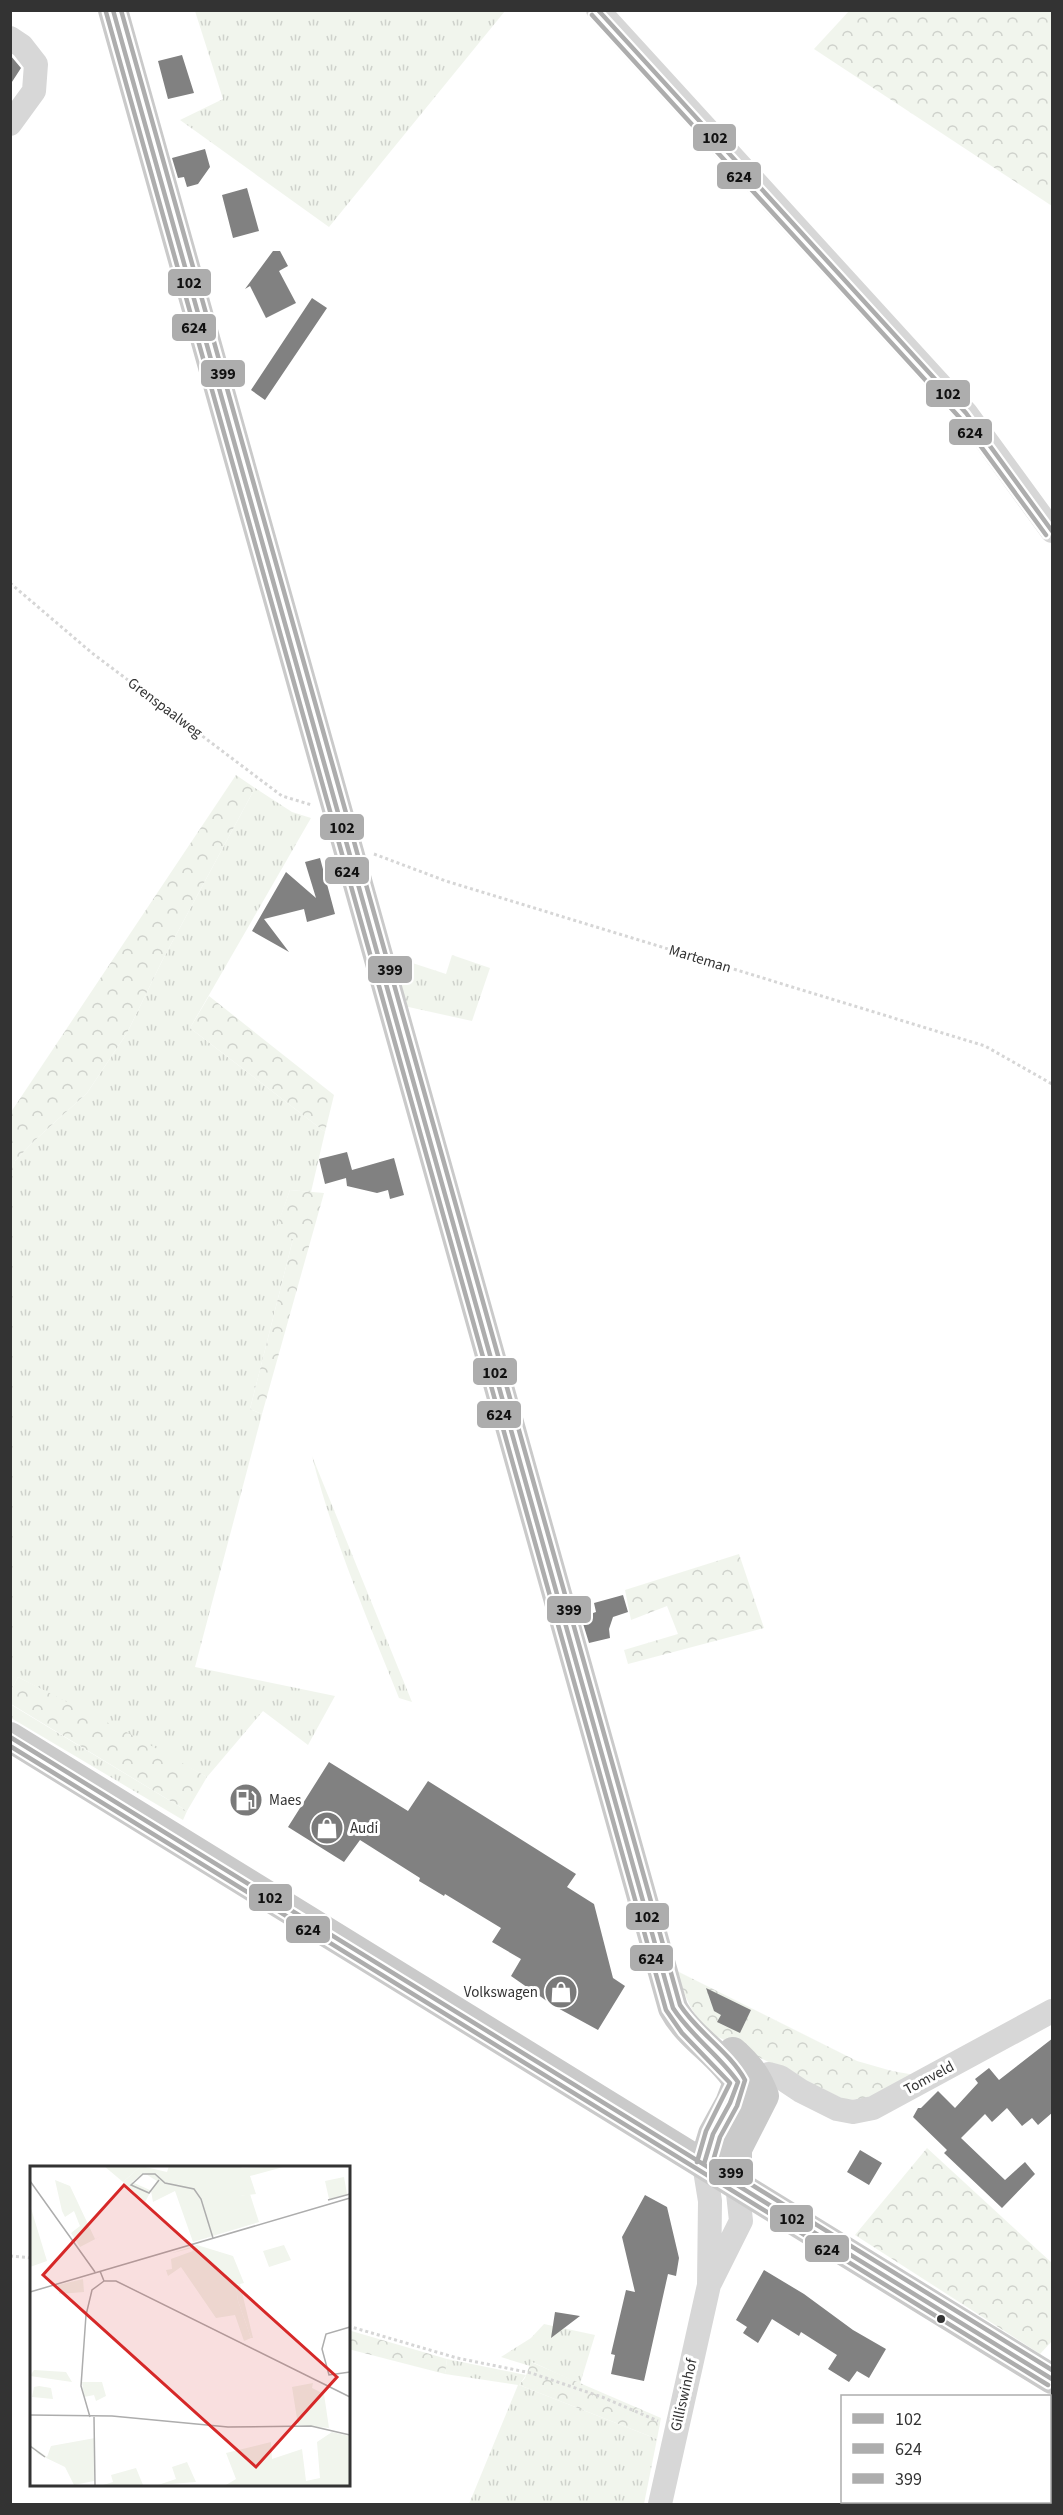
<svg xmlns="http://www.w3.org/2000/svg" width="1063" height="2515" font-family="'Source Sans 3',sans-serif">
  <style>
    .grass { fill: url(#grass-tufts) }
    .forest { fill: url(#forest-crowns) }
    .building { fill: #818181 }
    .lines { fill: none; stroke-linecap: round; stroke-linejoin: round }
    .path { stroke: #d6d6d6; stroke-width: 3; stroke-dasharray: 3 3; stroke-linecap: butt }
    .minor { stroke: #d7d7d7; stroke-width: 24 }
    .major { stroke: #cacaca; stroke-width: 30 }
    .bus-1-casing { stroke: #fff; stroke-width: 9 }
    .bus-2-casing { stroke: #fff; stroke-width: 9 }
    .bus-3-casing { stroke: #fff; stroke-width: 9 }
    .bus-1 { stroke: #adadad; stroke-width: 4.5 }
    .bus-2 { stroke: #adadad; stroke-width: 4.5 }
    .bus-3 { stroke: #adadad; stroke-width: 4.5 }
    .bus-dot { fill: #333; stroke: #fff; stroke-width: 2 }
    .labels { text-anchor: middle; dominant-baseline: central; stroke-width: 6; stroke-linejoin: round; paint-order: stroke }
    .street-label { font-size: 15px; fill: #333; stroke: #fff }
    .poi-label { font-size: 15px; fill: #333; stroke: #fff; text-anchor: start }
    .inset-road { fill: none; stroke: #adadad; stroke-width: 1.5 }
    .view { fill: #d62828; fill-opacity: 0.15; stroke: #d62828; stroke-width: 3 }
    .inset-edge { fill: none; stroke: #333; stroke-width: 3 }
    .line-badge { stroke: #fff; stroke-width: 2 }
    .pale-badge-label { font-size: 16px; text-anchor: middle; font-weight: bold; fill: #111 }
  </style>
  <defs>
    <pattern id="grass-tufts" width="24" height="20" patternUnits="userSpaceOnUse" patternTransform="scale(1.5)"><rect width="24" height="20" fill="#f1f5ed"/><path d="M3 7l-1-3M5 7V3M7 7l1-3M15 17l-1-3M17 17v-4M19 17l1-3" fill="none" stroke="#cfd2cc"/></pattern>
    <pattern id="forest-crowns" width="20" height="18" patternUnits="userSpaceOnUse" patternTransform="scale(1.5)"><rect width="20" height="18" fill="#f1f5ed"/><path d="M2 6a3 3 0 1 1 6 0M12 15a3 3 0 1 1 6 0" fill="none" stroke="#cfd2cc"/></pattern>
  </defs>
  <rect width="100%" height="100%" fill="#fff"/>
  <path class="grass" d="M 195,11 L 195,10 L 505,11 L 329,227 L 180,120 L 223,99 Z
    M 255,788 L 292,812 L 311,818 L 190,1028 L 325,1132 L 311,1192 L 290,1190 L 275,1233 L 293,1239 L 250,1409 L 262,1414 L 195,1667 L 335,1696 L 308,1745 L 263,1711 L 207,1777 L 18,1677 L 11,1691 L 10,1179 L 15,1161 L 34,1141 L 87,1093 L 127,1033 L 162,961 Z
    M 452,955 L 490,968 L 472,1021 L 404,1006 L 391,956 L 446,974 Z
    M 312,1456 L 412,1702 L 399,1698 C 367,1618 333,1539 312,1456 Z
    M 10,1704 L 187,1811 L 183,1820 L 11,1718 Z
    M 544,2324 L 595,2335 L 580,2384 L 532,2362 L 530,2366 L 501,2357 L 531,2338 Z
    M 447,2359 L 526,2375 L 519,2385 L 657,2439 L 644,2504 L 469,2504 L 518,2385 L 445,2374 Z"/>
  <path class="forest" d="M 849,11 L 1052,11 L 1052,206 L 814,49 Z
    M 236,775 L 255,788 L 162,961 L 127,1033 L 87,1093 L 34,1141 L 15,1161 L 11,1179 L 11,1112 Z
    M 209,996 L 334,1095 L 325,1132 L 190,1028 Z
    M 290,1190 L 324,1193 L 262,1414 L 250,1409 L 293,1239 L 274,1234 Z
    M 739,1554 L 764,1628 L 628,1664 L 624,1650 L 678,1634 L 667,1606 L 631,1620 L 625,1590 Z
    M 18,1677 L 132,1735 L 207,1777 L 187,1811 L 11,1704 L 11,1691 Z
    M 677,1971 L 857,2061 L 892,2071 L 915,2075 C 890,2087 871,2103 843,2099 L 716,2036 C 692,2017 686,2000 677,1971 Z
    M 927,2148 L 1052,2263 L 1052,2341 L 1040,2354 L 855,2235 Z
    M 348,2330 L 447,2359 L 445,2374 L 348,2349 Z
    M 531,2362 L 661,2418 L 657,2439 L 519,2385 L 525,2378 Z"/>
  <path class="building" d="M 10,55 L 21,68 L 10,85 Z
    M 182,55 L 194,93 L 168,99 L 158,61 Z
    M 205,149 L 210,167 L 198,184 L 187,187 L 184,177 L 178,178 L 172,158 Z
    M 247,188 L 259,231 L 233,238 L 222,195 Z
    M 273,251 L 280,251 L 288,266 L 279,271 L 296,303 L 266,318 L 250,286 L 245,289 Z
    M 312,298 L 327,308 L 265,400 L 251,390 Z
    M 320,858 L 335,914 L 307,922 L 304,909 L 264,919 L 289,952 L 252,931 L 286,872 L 316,898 L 305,862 Z
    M 347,1152 L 352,1170 L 394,1158 L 404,1195 L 390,1199 L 388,1190 L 377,1193 L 347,1186 L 346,1178 L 325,1184 L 319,1159 Z
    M 623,1595 L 628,1612 L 613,1617 L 609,1629 L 610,1638 L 589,1643 L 581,1617 L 596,1612 L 594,1603 Z
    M 329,1762 L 408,1811 L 428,1781 L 576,1874 L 567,1887 L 594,1904 L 613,1978 L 625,1986 L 598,2030 L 554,2006 L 511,1976 L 521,1959 L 492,1942 L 501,1928 L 445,1894 L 444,1896 L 419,1881 L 420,1878 L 360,1840 L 344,1862 L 288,1827 Z
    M 706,1988 L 751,2010 L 740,2033 L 717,2022 L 721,2015 L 714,2011 Z
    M 1053,2038 L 1053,2112 L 1038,2125 L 1032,2118 L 1022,2126 L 1007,2108 L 992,2122 L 985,2114 L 961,2138 L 1005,2180 L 1025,2162 L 1035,2174 L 1002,2208 L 944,2153 L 947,2150 L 913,2117 L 918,2108 L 921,2108 L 938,2091 L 955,2108 L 978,2083 L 975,2079 L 989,2068 L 999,2080 Z
    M 860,2150 L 882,2163 L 869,2185 L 847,2172 Z
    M 645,2195 L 667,2207 L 679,2258 L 676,2276 L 668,2274 L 644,2381 L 611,2374 L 615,2355 L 611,2354 L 626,2290 L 635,2292 L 622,2237 Z
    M 764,2270 L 804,2294 L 853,2330 L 886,2349 L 869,2378 L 857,2371 L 849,2382 L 828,2369 L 837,2355 L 801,2332 L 799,2336 L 772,2319 L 758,2343 L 743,2333 L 747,2327 L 736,2320 Z
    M 555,2312 L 580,2316 L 551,2338 Z"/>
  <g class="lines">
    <path class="path" d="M 10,583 L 92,653 L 282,796 L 312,805
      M 374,854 L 446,881 L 985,1046 L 1052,1084
      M 10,2256 L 32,2258
      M 348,2326 L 457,2358 L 531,2373 L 602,2397 L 658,2421"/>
    <path class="minor" d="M 598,10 L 966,413 L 1052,531
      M 10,38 L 22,46 L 36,64 L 34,91 L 10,124
      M 741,2081 L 769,2074 L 780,2077 L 801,2091 L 837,2109 L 853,2112 L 873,2108 L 1052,2011
      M 710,2283 L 741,2221 L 737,2184
      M 660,2504 L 709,2285 L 710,2201 L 704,2164"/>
    <path class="major" d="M 113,10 L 673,2008 C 689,2038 720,2053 738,2082 L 730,2103 L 713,2134 L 704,2164
      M 10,1737 L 1052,2379
      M 733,2052 C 748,2065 757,2077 764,2096 L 737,2149 L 737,2184"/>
    <g class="bus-1-casing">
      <path id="bus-1" d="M 113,10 L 673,2008 C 691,2036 719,2055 738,2082 L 730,2103 L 713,2134 L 704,2164
        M 598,10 L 966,413 L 1052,531
        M 10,1737 L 1052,2379"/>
    </g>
    <g class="bus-2-casing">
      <path id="bus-2" d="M 106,12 L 666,2010 L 682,2033 L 730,2083 L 706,2131 L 697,2162
        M 592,15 L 960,418 L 1046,535
        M 10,1746 L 1048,2385"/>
    </g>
    <g class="bus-3-casing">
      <path id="bus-3" d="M 121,10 L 680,2005 C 698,2033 729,2051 745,2080 L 737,2106 L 720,2137 L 713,2161 L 1052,2370"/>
    </g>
    <use href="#bus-1" class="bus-1"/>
    <use href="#bus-2" class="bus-2"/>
    <use href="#bus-3" class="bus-3"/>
  </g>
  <defs>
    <g id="fuel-disc" transform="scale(1.725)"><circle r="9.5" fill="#7a7a7a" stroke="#fff"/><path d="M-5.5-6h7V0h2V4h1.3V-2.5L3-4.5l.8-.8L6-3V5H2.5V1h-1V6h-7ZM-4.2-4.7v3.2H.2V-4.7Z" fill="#fff"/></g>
    <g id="shop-disc" transform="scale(1.725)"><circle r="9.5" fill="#7a7a7a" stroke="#fff"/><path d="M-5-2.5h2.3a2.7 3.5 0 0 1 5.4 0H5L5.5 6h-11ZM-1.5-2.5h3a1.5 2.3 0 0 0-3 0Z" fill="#fff"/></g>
  </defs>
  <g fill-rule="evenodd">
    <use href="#fuel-disc" x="246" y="1800"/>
    <use href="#shop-disc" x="327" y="1828"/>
    <use href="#shop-disc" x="561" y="1992"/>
  </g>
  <circle class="bus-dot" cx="941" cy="2319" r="5"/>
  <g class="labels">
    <g class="street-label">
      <text transform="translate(165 708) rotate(37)">Grenspaalweg</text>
      <text transform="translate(700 959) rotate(17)">Marteman</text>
      <text transform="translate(929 2078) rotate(-28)">Tomveld</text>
      <text transform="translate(684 2395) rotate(-77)">Gilliswinhof</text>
    </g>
    <g class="poi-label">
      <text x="269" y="1800">Maes</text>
      <text x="350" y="1828">Audi</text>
      <text x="538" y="1992" text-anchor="end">Volkswagen</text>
    </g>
  </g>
  <g transform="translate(30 2166)">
    <rect width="320" height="320" fill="#fff"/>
    <path d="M 74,0 L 111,0 L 93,16 ZM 257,0 L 220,10 L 226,28 L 210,30 L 210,2 ZM 314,11 L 317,28 L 299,33 L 295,15 ZM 25,14 L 40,20 L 65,73 L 73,69 L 50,81 L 41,67 L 50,60 L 44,45 L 35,51 L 32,45 ZM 0,39 L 17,95 L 0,101 ZM 167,79 L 203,90 L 214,117 L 206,119 L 208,135 L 221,172 L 214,175 L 205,149 L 186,152 L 151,101 L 138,110 L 136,104 L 142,103 L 141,93 L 163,85 L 162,82 L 139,88 ZM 254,79 L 261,94 L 239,101 L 233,85 ZM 52,216 L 72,216 L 76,230 L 66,235 L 64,229 L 54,231 ZM 283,217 L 282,222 L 294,228 L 299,262 L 268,259 L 262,221 ZM 9,220 L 21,222 L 23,233 L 2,231 L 4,221 ZM 0,272 L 2,280 L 17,291 L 21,280 L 65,272 L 64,315 L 44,319 L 35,301 L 8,288 L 0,279 ZM 157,296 L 166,316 L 128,319 L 146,313 L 142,301 ZM 106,302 L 113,319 L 73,319 L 83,316 L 81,309 Z" fill="#f1f5ed"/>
    <path d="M 111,0 L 137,6 L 139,0 L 215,0 L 210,2 L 210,30 L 220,28 L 229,56 L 163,76 L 145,25 L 123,36 L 121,25 L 115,36 L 93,16 ZM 114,7 L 127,15 L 122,25 L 102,16 ZM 53,113 L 54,126 L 29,128 L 28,119 ZM 210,118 L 223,172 L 221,172 L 208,135 L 206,120 ZM 4,204 L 36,206 L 42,216 L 0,210 ZM 302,266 L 319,270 L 319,319 L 196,319 L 206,313 L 196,287 L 241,276 L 242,293 L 272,283 L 276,315 L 290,312 L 287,276 Z" fill="#f1f5ed" fill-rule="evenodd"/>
    <path class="inset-road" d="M 129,14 L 119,27 L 101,19 L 113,8 L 125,8 L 135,17 L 164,23 L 171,33 L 183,72M 0,15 L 65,106M 298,34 L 320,28M 70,105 L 74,115 L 86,115 L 320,231M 0,126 L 320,32M 320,161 L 296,168 L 292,183 L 299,209 L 320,206M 0,249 L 82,250 L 198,261 L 281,260 L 320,269M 60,251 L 51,220 L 56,149 L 62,124 L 74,115M 64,251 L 65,319M 0,280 L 15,291"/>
    <path class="view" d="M 94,19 L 307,211 L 226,301 L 13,109 Z"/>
    <rect width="320" height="320" class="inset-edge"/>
  </g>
  <g class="line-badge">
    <rect x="692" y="123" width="45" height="29" rx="6" fill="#adadad"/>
    <rect x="716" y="161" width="46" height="29" rx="6" fill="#adadad"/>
    <rect x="167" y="268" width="45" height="29" rx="6" fill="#adadad"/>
    <rect x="171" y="313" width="46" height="29" rx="6" fill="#adadad"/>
    <rect x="200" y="359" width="46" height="29" rx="6" fill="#adadad"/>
    <rect x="925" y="379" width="46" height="29" rx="6" fill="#adadad"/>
    <rect x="948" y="418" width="45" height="28" rx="6" fill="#adadad"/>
    <rect x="319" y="813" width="46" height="28" rx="6" fill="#adadad"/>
    <rect x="324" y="856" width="46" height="29" rx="6" fill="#adadad"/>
    <rect x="367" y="955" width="46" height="29" rx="6" fill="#adadad"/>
    <rect x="472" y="1357" width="46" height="29" rx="6" fill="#adadad"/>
    <rect x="476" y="1400" width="46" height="29" rx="6" fill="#adadad"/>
    <rect x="546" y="1595" width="46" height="29" rx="6" fill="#adadad"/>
    <rect x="248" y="1883" width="45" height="29" rx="6" fill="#adadad"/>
    <rect x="625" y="1902" width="45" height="29" rx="6" fill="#adadad"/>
    <rect x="285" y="1915" width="46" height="29" rx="6" fill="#adadad"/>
    <rect x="629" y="1944" width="45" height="28" rx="6" fill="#adadad"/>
    <rect x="708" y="2158" width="46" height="28" rx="6" fill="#adadad"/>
    <rect x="769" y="2204" width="45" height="29" rx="6" fill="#adadad"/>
    <rect x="804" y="2234" width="46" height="29" rx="6" fill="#adadad"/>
  </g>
  <g class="pale-badge-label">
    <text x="715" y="143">102</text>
    <text x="739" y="182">624</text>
    <text x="189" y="288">102</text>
    <text x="194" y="333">624</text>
    <text x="223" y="379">399</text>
    <text x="948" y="399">102</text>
    <text x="970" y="438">624</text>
    <text x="342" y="833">102</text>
    <text x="347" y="877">624</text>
    <text x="390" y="975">399</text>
    <text x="495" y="1378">102</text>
    <text x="499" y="1420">624</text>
    <text x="569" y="1615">399</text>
    <text x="270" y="1903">102</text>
    <text x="647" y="1922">102</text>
    <text x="308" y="1935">624</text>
    <text x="651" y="1964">624</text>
    <text x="731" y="2178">399</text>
    <text x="792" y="2224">102</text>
    <text x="827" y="2255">624</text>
  </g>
  <rect width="1063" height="2515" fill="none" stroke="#333333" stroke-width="24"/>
  <rect x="841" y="2395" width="210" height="108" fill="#ffffff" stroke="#adadad" stroke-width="1.5"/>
  <rect x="853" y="2414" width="30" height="9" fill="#adadad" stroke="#adadad" stroke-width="1.5"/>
  <text x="895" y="2425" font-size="18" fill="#333333">102</text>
  <rect x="853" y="2444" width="30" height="9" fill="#adadad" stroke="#adadad" stroke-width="1.5"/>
  <text x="895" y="2455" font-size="18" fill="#333333">624</text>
  <rect x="853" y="2474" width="30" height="9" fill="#adadad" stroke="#adadad" stroke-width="1.5"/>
  <text x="895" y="2485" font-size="18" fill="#333333">399</text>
</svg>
